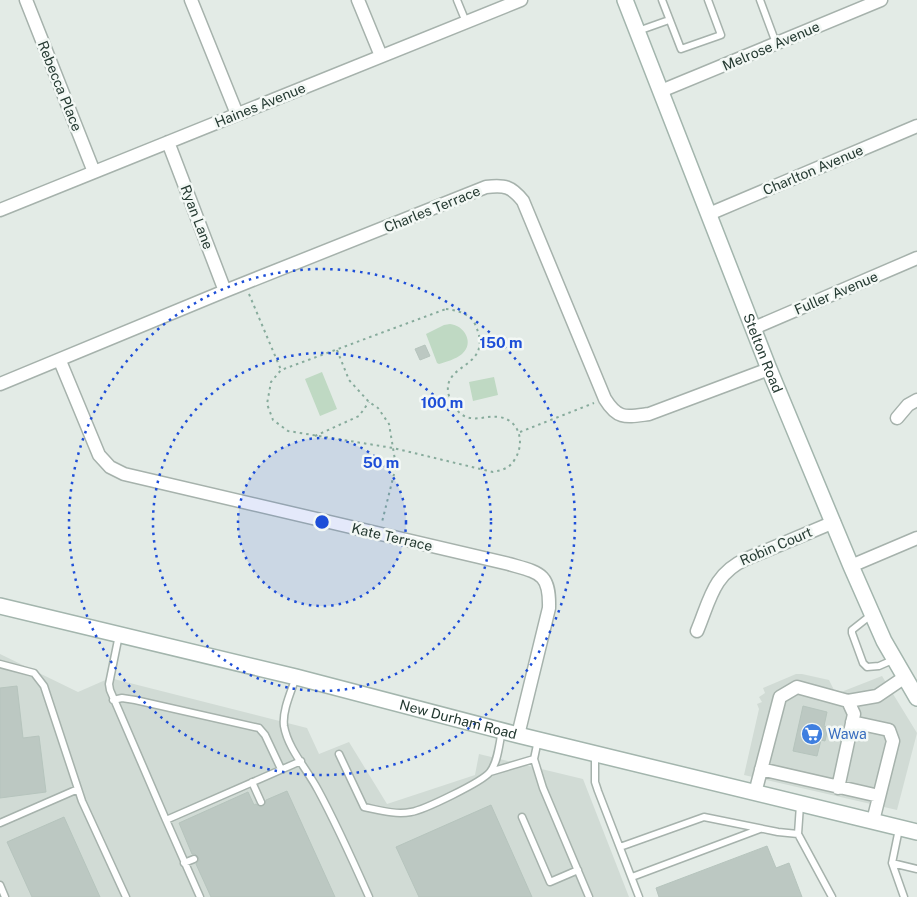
<svg xmlns="http://www.w3.org/2000/svg" width="917" height="897" font-family="'Public Sans',sans-serif">
  <style>
    .built { fill: #d1dbd5 }
    .green { fill: #bfd9c3 }
    .building { fill: #bcc8c2; stroke: #b6c4bd }
    .lines { fill: none; stroke-linecap: round; stroke-linejoin: round }
    .service-casing { stroke: #a6b2ac; stroke-width: 9 }
    .minor-casing { stroke: #a6b2ac; stroke-width: 15 }
    .secondary-casing { stroke: #a3b5ad; stroke-width: 18 }
    .path { stroke: #87ab9c; stroke-width: 2; stroke-dasharray: 2.5 4; stroke-linecap: butt }
    .service { stroke: #fff; stroke-width: 6 }
    .minor { stroke: #fff; stroke-width: 12 }
    .secondary { stroke: #fff; stroke-width: 15 }
    .ring { fill: none; stroke: #1d4ed8; stroke-width: 2.5; stroke-dasharray: 2.5 5 }
    .labels { text-anchor: middle; dominant-baseline: central; stroke-width: 5; stroke-linejoin: round; paint-order: stroke }
    .street-label { font-size: 14px; fill: #253a32; stroke: #f3f8f5 }
    .shop-label { font-size: 14px; fill: #366cbe; stroke: #f3f8f5; text-anchor: start }
    .centre { fill: #1d4ed8; stroke: #f3f8f5; stroke-width: 2.5 }
    .ring-label { font-size: 15px; text-anchor: middle; font-weight: bold; fill: #1d4ed8; stroke: #f3f8f5; stroke-width: 5; stroke-linejoin: round; paint-order: stroke }
  </style>
  <rect width="100%" height="100%" fill="#e3ebe6"/>
  <path class="built" d="M 0,654 L 78,692 L 110,678 L 307,728 L 319,754 L 349,742 L 387,804 L 475,775 L 479,754 L 583,779 L 629,897 L 0,897 Z
    M 796,674 L 802,674 L 829,680 L 836,694 L 882,676 L 917,733 L 897,810 L 744,775 L 759,709 L 757,704 L 762,702 L 759,697 L 765,693 L 763,688 Z"/>
  <path class="green" d="M 450,324 C 464,325 475,343 462,354 C 456,359 446,362 439,364 L 437,363 L 426,334 L 444,325 Z
    M 322,372 L 337,409 L 320,416 L 305,379 Z
    M 494,377 L 498,395 L 473,401 L 469,382 Z"/>
  <path class="building" d="M 425,345 L 430,356 L 420,360 L 415,349 Z
    M 17,686 L 23,738 L 39,736 L 46,792 L 0,798 L 0,688 Z
    M 803,706 L 827,712 L 824,726 L 828,728 L 825,741 L 821,740 L 817,756 L 793,751 Z
    M 287,791 L 335,897 L 211,897 L 196,864 L 199,860 L 198,857 L 195,854 L 192,854 L 179,823 L 248,792 L 254,805 L 256,804 L 261,807 L 265,804 L 266,800 Z
    M 491,805 L 532,897 L 419,897 L 396,847 Z
    M 64,817 L 100,897 L 32,897 L 7,842 Z
    M 767,846 L 776,868 L 789,863 L 802,897 L 659,897 L 656,888 Z"/>
  <g class="lines">
    <g class="service-casing">
      <path id="service" d="M 457,0 L 466,22
        M 662,0 L 681,49 L 721,35 L 708,0
        M 760,0 L 776,43
        M 638,31 L 669,20
        M 871,615 L 852,630 L 852,633 L 863,663 L 867,667 L 879,666 L 895,659
        M 119,635 L 109,684 L 110,690 L 166,820
        M 0,664 L 34,673 L 44,686 L 82,801 L 126,897
        M 296,677 C 291,692 282,711 284,726 C 288,749 307,769 318,790 C 337,825 353,861 369,897
        M 113,700 L 122,698 L 135,700 L 259,728 L 265,735 L 281,769
        M 538,740 L 534,759 L 543,788 L 589,897
        M 339,754 L 364,807 C 379,810 395,815 411,812 C 424,810 482,782 490,772 C 498,762 499,744 502,731
        M 595,754 L 595,782 L 598,791 L 639,897
        M 490,772 L 534,759
        M 252,782 L 261,802
        M 522,817 L 550,882 L 578,870
        M 0,823 L 78,789
        M 899,829 L 892,863 L 904,897
        M 798,834 L 832,897
        M 620,847 L 704,817 L 778,832 L 798,834 L 800,805
        M 184,863 L 194,859
        M 892,863 L 917,869
        M 632,877 L 760,829
        M 0,885 L 5,897
        M 200,897 L 166,820 L 301,761"/>
    </g>
    <g class="minor-casing">
      <path id="minor" d="M 26,0 L 94,172
        M 191,0 L 237,114
        M 358,0 L 381,56
        M 661,91 L 881,0
        M 168,142 L 225,291
        M 0,210 L 521,0
        M 709,214 L 917,126
        M 754,328 L 917,258
        M 60,361 L 99,455 L 110,467 L 124,474 L 509,564 C 540,573 550,573 549,608 L 518,735
        M 0,384 L 225,291 L 486,187 C 505,185 511,186 523,201 L 605,399 C 618,420 626,417 649,414 L 769,369
        M 897,418 L 908,405 L 917,400
        M 851,566 L 917,538
        M 697,631 C 710,600 713,574 746,559 L 834,522
        M 852,722 L 889,730 L 893,741 L 873,821
        M 761,769 L 879,796
        M 838,788 L 854,714 L 848,701
        M 755,793 L 780,697 L 797,687 L 848,701 L 877,696 L 905,677"/>
    </g>
    <g class="secondary-casing">
      <g id="secondary">
        <path id="s1" d="M 625,0 L 769,369 L 851,566 L 884,641 L 917,698"/>
        <path id="s2" d="M 0,606 L 296,677 L 518,735 L 917,832"/>
      </g>
    </g>
    <path class="path" d="M 249,294 L 281,370
      M 446,309 C 457,310 470,314 475,324 C 495,368 445,362 448,391 C 449,400 455,409 461,414 C 473,423 486,415 499,417 C 520,420 525,443 515,459 C 510,468 503,470 493,472 L 393,448 L 288,431 L 273,420 L 267,404 L 271,382 L 281,370 Z
      M 337,350 L 349,380 L 369,402 L 378,408 L 389,424 L 396,466 L 382,522
      M 520,432 L 594,403
      M 315,436 L 359,416 L 369,402"/>
    <use href="#service" class="service"/>
    <use href="#minor" class="minor"/>
    <use href="#secondary" class="secondary"/>
  </g>
  <circle cx="322" cy="522" r="84" fill="#1d4ed8" fill-opacity=".12"/>
  <g class="ring">
    <circle cx="322" cy="522" r="84"/>
    <circle cx="322" cy="522" r="169"/>
    <circle cx="322" cy="522" r="253"/>
  </g>
  <defs>
    <g id="supermarket-disc" transform="scale(1.125)"><circle r="9.5" fill="#3f7fe0" stroke="#f3f8f5"/><path d="M-6-5.5h2.5l.6 2H6L4.5 2H-2.5L-4.4-4H-6ZM-1.5 3.2a1.3 1.3 0 1 0 .1 0ZM3 3.2a1.3 1.3 0 1 0 .1 0Z" fill="#fff"/></g>
  </defs>
  <g fill-rule="evenodd">
    <use href="#supermarket-disc" x="812" y="734"/>
  </g>
  <g class="labels">
    <g class="street-label">
      <text transform="translate(771 46) rotate(-23)">Melrose Avenue</text>
      <text transform="translate(60 86) rotate(68)">Rebecca Place</text>
      <text transform="translate(260 105) rotate(-22)">Haines Avenue</text>
      <text transform="translate(813 170) rotate(-23)">Charlton Avenue</text>
      <text transform="translate(432 209) rotate(-22)">Charles Terrace</text>
      <text transform="translate(197 217) rotate(69)">Ryan Lane</text>
      <text transform="translate(836 293) rotate(-23)">Fuller Avenue</text>
      <text stroke="none"><textPath href="#s1" startOffset="379">Stelton Road</textPath></text>
      <text transform="translate(392 537) rotate(13)">Kate Terrace</text>
      <text transform="translate(776 546) rotate(-23)">Robin Court</text>
      <text stroke="none"><textPath href="#s2" startOffset="472">New Durham Road</textPath></text>
    </g>
    <g class="shop-label">
      <text x="828" y="734">Wawa</text>
    </g>
  </g>
  <circle cx="322" cy="522" r="8" class="centre"/>
  <g class="ring-label">
    <text x="501" y="348">150 m</text>
    <text x="442" y="408">100 m</text>
    <text x="381" y="468">50 m</text>
  </g>
</svg>
